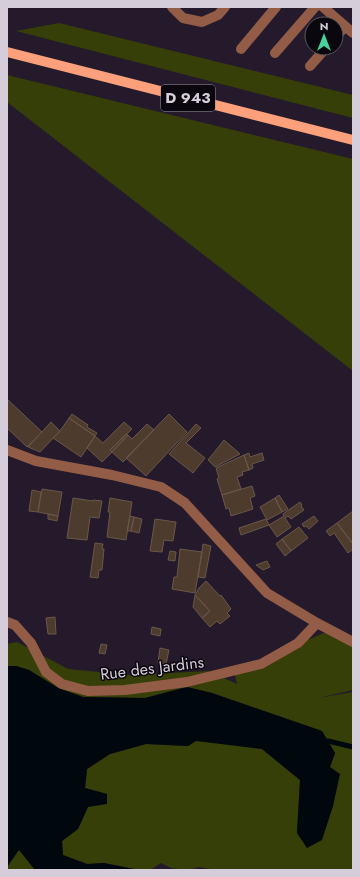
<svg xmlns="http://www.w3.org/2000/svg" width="360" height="877" font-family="Jost,sans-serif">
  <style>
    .green { fill: #363f08 }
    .water { fill: #00080e }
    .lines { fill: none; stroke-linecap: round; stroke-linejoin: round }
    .stream { stroke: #00080e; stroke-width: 5 }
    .building { fill: #4d3c2e; stroke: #6a5749 }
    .minor { stroke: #935c46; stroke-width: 10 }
    .major { stroke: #fba07b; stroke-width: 10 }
    .labels { text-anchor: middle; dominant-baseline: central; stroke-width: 3; stroke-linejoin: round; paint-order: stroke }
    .shield { fill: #0b070e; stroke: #98929d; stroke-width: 1 }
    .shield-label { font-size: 15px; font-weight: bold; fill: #d5ceda }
    .street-label { font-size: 16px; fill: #d5ceda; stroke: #0b070e }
  </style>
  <rect width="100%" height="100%" fill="#241a2b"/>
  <path class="green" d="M 59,23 L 353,95 L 353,118 L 16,31 Z
    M 7,75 L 353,159 L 353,371 L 7,102 Z
    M 331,630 L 353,642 L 353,690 L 318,698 L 353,692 L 353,870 L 216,870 L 199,867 L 187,870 L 171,868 L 161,863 L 150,870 L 139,870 L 104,863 L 87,864 L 63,855 L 62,841 L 78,829 L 88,807 L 107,794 L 85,788 L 87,769 L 110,754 L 146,744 L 188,746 L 196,740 L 262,749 L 300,780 L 297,833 L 307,848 L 330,767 L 335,753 L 322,731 L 212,693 L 187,687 L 145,698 L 83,697 L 58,688 L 29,670 L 16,666 L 7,666 L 7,644 L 17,642 L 68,669 L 130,675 L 209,671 L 237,684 L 234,671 Z
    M 19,849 L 35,870 L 7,870 L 7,867 Z"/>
  <path class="water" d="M 7,666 L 16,666 L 29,670 L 58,688 L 83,697 L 145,698 L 187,687 L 212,693 L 322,731 L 335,753 L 330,767 L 340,774 L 333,806 L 322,840 L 307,848 L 297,833 L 300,780 L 262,749 L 196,741 L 188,746 L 146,744 L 110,754 L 87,769 L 85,788 L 107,794 L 107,804 L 88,807 L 78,829 L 62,841 L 63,855 L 87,864 L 104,863 L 139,870 L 35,870 L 19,850 L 7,867 Z"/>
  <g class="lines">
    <path class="stream" d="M 328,741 L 353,747"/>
  </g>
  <path class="building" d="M 7,399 L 42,432 L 27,447 L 7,428 Z
    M 72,414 L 88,425 L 87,427 L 97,433 L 95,436 L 69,418 Z
    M 169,414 L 187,432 L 146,476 L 126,458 Z
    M 69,418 L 95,436 L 81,457 L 53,438 L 60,431 Z
    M 51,422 L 60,431 L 40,452 L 28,447 Z
    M 124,422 L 132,429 L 110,450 L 112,452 L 102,462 L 87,448 L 95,436 L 103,443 Z
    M 147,424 L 154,430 L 123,462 L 112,452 L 128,435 L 132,439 Z
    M 196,424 L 201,428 L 186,443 L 205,458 L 193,473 L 169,454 Z
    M 126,434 L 128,435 L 112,452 L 110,450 Z
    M 224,440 L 240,454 L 215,467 L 208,460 Z
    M 249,453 L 250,457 L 262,453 L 264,460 L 252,464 L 253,468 L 249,470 L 244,455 Z
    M 244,455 L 249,470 L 242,472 L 243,475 L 237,477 L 241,489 L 222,495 L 217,479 L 219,478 L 216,468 Z
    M 252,486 L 255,496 L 250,498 L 253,509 L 231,516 L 229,508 L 226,509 L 222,495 Z
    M 42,489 L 62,492 L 58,516 L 38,512 Z
    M 32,490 L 41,492 L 38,512 L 29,511 Z
    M 279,495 L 288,509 L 282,512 L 275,498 Z
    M 73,498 L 93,501 L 93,500 L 102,501 L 99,518 L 90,517 L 87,540 L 67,538 Z
    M 110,498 L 132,502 L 126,540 L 107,537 L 110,512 L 108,512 Z
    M 275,498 L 282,512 L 267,520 L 260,507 Z
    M 300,502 L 302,505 L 301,506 L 304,510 L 291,519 L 288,516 L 285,518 L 291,527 L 277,537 L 269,525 L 284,516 L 283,514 Z
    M 353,511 L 353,544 L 337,523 Z
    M 48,514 L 58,516 L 57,521 L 48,519 Z
    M 130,516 L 134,517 L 131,531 L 127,531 Z
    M 314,516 L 318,521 L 309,529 L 306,526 L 304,527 L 302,524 Z
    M 134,517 L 142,519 L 139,533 L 131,531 Z
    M 155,519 L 176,522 L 173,541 L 164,540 L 162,552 L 150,551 Z
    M 266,519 L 269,525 L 241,535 L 239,528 Z
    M 337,523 L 353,544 L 353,549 L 348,553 L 334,533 L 330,536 L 326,531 Z
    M 299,527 L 308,538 L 291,551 L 282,539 Z
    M 282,539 L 291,551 L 285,556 L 276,544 Z
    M 95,543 L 103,544 L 102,549 L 104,549 L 102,570 L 99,570 L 98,578 L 90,577 Z
    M 203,544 L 211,546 L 205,578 L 198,577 Z
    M 180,549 L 202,552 L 195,593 L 172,589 L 174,577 L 177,577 Z
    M 170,551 L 176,552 L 175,561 L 168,560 Z
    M 267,561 L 270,567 L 263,570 L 256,565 Z
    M 206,581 L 220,596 L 221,595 L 231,609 L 227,613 L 230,616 L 220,624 L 217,621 L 210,627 L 202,618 L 210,611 L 195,595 L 199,588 Z
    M 195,595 L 210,611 L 202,618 L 193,607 Z
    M 55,617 L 56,634 L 48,634 L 46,618 Z
    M 152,627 L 161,629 L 160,636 L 151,634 Z
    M 101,644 L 107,645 L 105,654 L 99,653 Z
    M 160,648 L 169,650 L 166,664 L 158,663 Z"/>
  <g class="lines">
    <path class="minor" d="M 172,7 L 183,18 L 202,22 L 218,15 L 225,7
      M 323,7 L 353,33
      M 336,37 L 345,26
      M 241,49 L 276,7
      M 275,53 L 315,7
      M 310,66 L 326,48
      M 7,450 L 36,461 L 112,475 L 161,487 L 185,503 L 267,593 L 317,623 L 353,642
      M 7,622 L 15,625 L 31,643 L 46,672 L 62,684 L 88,691 L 125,690 L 187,682 L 261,664 L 298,643 L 317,623"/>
    <path class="major" d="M 7,52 L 353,140"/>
  </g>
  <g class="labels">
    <rect class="shield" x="161" y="85" width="54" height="26" rx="3"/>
    <g class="shield-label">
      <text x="188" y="98">D 943</text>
    </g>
    <g class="street-label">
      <text transform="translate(152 668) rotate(-7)">Rue des Jardins</text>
    </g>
  </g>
  <rect width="360" height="877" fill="none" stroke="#d5ceda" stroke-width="16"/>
  <g transform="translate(324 36)"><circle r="19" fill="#0b070e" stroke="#5c5760"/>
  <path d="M0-3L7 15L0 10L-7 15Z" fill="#46d49e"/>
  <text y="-6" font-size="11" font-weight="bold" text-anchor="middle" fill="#d5ceda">N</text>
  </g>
</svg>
